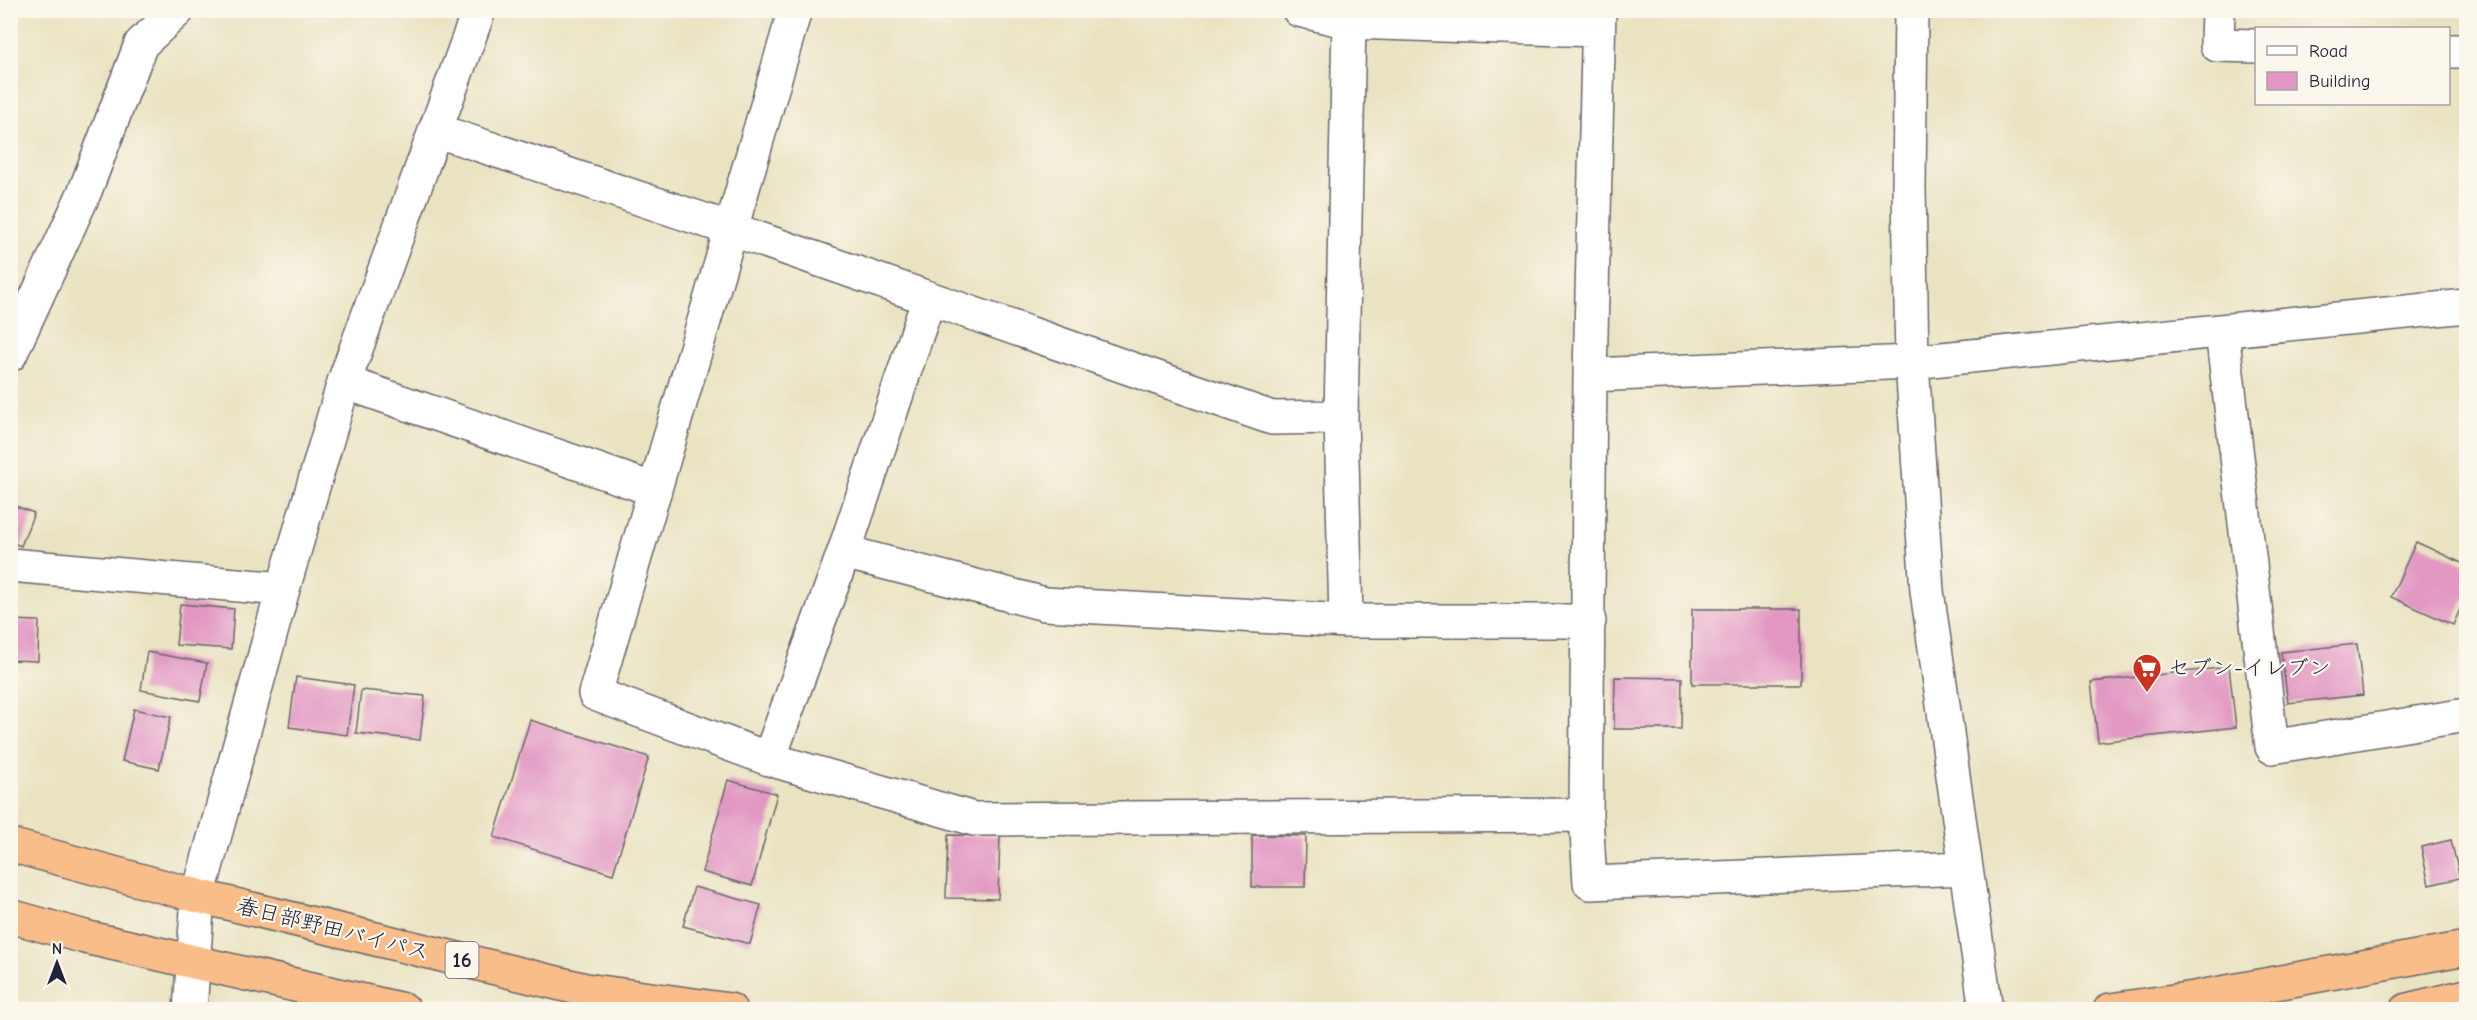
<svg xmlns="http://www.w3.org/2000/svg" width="2477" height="1020" font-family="'Comic Neue','Klee One',sans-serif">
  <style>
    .building { fill: #e298c3 }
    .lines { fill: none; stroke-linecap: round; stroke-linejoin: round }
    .minor-casing { stroke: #68666a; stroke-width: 36 }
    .highway-casing { stroke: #68666a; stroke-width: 36 }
    .minor { stroke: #fff; stroke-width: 33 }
    .highway { stroke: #f9bd89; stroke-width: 33 }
    .labels { text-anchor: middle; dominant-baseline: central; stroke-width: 4.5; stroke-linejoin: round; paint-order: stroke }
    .shield { fill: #fbf7ec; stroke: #636270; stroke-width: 1.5 }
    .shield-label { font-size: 21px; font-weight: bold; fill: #22223b }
    .poi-label { font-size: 22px; fill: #22223b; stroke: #fbf7ec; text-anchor: start }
    .street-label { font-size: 22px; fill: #22223b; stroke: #fbf7ec }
  </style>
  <rect width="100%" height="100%" fill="#fbf7ec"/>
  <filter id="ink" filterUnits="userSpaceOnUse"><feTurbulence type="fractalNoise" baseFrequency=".0167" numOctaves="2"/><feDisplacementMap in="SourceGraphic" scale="12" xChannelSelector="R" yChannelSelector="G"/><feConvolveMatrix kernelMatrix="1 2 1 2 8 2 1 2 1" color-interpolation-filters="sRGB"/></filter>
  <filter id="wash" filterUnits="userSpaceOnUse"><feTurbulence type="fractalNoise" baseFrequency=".008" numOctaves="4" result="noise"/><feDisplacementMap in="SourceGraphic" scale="24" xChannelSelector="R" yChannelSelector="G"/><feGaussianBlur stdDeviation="1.35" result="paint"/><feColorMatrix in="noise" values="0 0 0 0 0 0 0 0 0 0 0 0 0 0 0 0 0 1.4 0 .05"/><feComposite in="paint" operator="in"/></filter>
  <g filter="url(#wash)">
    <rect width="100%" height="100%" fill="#eae3c2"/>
    <g id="blocks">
      <path class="building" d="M 10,504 L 34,513 L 21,546 L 10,542 Z
        M 2416,542 L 2466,565 L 2466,596 L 2453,625 L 2391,597 Z
        M 180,604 L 234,609 L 231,649 L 176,645 Z
        M 1692,609 L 1801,609 L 1801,684 L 1692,684 Z
        M 10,620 L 39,621 L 38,661 L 10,660 Z
        M 2357,644 L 2363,695 L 2288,703 L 2281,652 Z
        M 147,652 L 207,663 L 200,701 L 141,690 Z
        M 2229,667 L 2236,727 L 2098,742 L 2091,682 Z
        M 296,677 L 354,685 L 347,735 L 289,727 Z
        M 1615,677 L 1682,678 L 1681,729 L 1614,729 Z
        M 361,690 L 425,696 L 420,740 L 356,733 Z
        M 134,709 L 171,717 L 159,769 L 122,761 Z
        M 530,720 L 649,757 L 613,874 L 494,837 Z
        M 728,780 L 777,794 L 752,886 L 702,872 Z
        M 948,835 L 1000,836 L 998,899 L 946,898 Z
        M 1252,835 L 1306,836 L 1305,887 L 1252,887 Z
        M 2451,840 L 2460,878 L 2429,885 L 2421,847 Z
        M 694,887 L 761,905 L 750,944 L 683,926 Z"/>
    </g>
  </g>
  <g filter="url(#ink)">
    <use href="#blocks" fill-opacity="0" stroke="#68666a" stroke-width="1.5"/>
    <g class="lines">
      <g class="minor-casing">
        <path id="minor" d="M 795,10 L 595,694 L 769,759 L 974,819 L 1586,815 L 1590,375 L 1599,10
          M 1299,10 L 1349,22 L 1598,30
          M 1911,10 L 1909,187 L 1912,362 L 1927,591 L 1986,1010
          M 2218,10 L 2217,45 L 2256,46
          M 2448,51 L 2466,51
          M 435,130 L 731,229 L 1272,418 L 1341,417
          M 2222,332 L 2272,747 L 2466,715
          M 10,355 L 85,191 L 141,44 L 178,10
          M 1590,375 L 1912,362 L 2466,306
          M 344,382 L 655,490
          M 844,552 L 1045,604 L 1346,621 L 1589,621
          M 10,565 L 283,589
          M 1346,621 L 1341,417 L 1349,22
          M 769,759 L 844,552 L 929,298
          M 1586,815 L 1590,883 L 1966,868
          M 190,1010 L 198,896 L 283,589 L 344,382 L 479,10"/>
      </g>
      <g class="highway-casing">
        <path id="highway" d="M 10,845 L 198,896 L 586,990 L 730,1010
          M 10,916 L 85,937 L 404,1010
          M 2110,1010 L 2194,998 L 2466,948
          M 2407,1010 L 2466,996"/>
      </g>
      <use href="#minor" class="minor"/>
      <use href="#highway" class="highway"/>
    </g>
  </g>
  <defs>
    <g id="supermarket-pin" transform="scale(1.5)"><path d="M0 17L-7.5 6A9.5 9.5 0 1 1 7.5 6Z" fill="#c8321e" stroke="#fbf7ec"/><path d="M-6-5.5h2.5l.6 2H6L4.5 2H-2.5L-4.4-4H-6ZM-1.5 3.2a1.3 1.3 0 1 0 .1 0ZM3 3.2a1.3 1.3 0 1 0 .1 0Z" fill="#fff"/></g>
  </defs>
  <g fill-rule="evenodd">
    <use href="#supermarket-pin" x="2147" y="668"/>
  </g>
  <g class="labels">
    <rect class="shield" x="445.5" y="942" width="33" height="36" rx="4.5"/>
    <g class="shield-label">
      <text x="462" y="960">16</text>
    </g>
    <g class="poi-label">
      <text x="2168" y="668">セブン-イレブン</text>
    </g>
    <g class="street-label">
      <text transform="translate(333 929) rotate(14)">春日部野田バイパス</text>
    </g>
  </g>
  <rect width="2477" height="1020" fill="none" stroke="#fbf7ec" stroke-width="36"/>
  <rect x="2255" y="27" width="195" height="78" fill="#fbf7ec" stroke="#a4a2a5" stroke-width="1.5"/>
  <rect x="2267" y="46" width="30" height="9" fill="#ffffff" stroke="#a4a2a5" stroke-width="1.5"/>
  <text x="2309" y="57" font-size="18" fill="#22223b">Road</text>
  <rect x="2267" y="72" width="30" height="18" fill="#e298c3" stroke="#a4a2a5" stroke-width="1.5"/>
  <text x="2309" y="87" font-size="18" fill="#22223b">Building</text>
  <g transform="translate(57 963)" stroke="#fbf7ec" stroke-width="4.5" paint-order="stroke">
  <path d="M0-4.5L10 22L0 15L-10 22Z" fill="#22223b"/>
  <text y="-9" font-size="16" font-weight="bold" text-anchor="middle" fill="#22223b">N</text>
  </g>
</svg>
